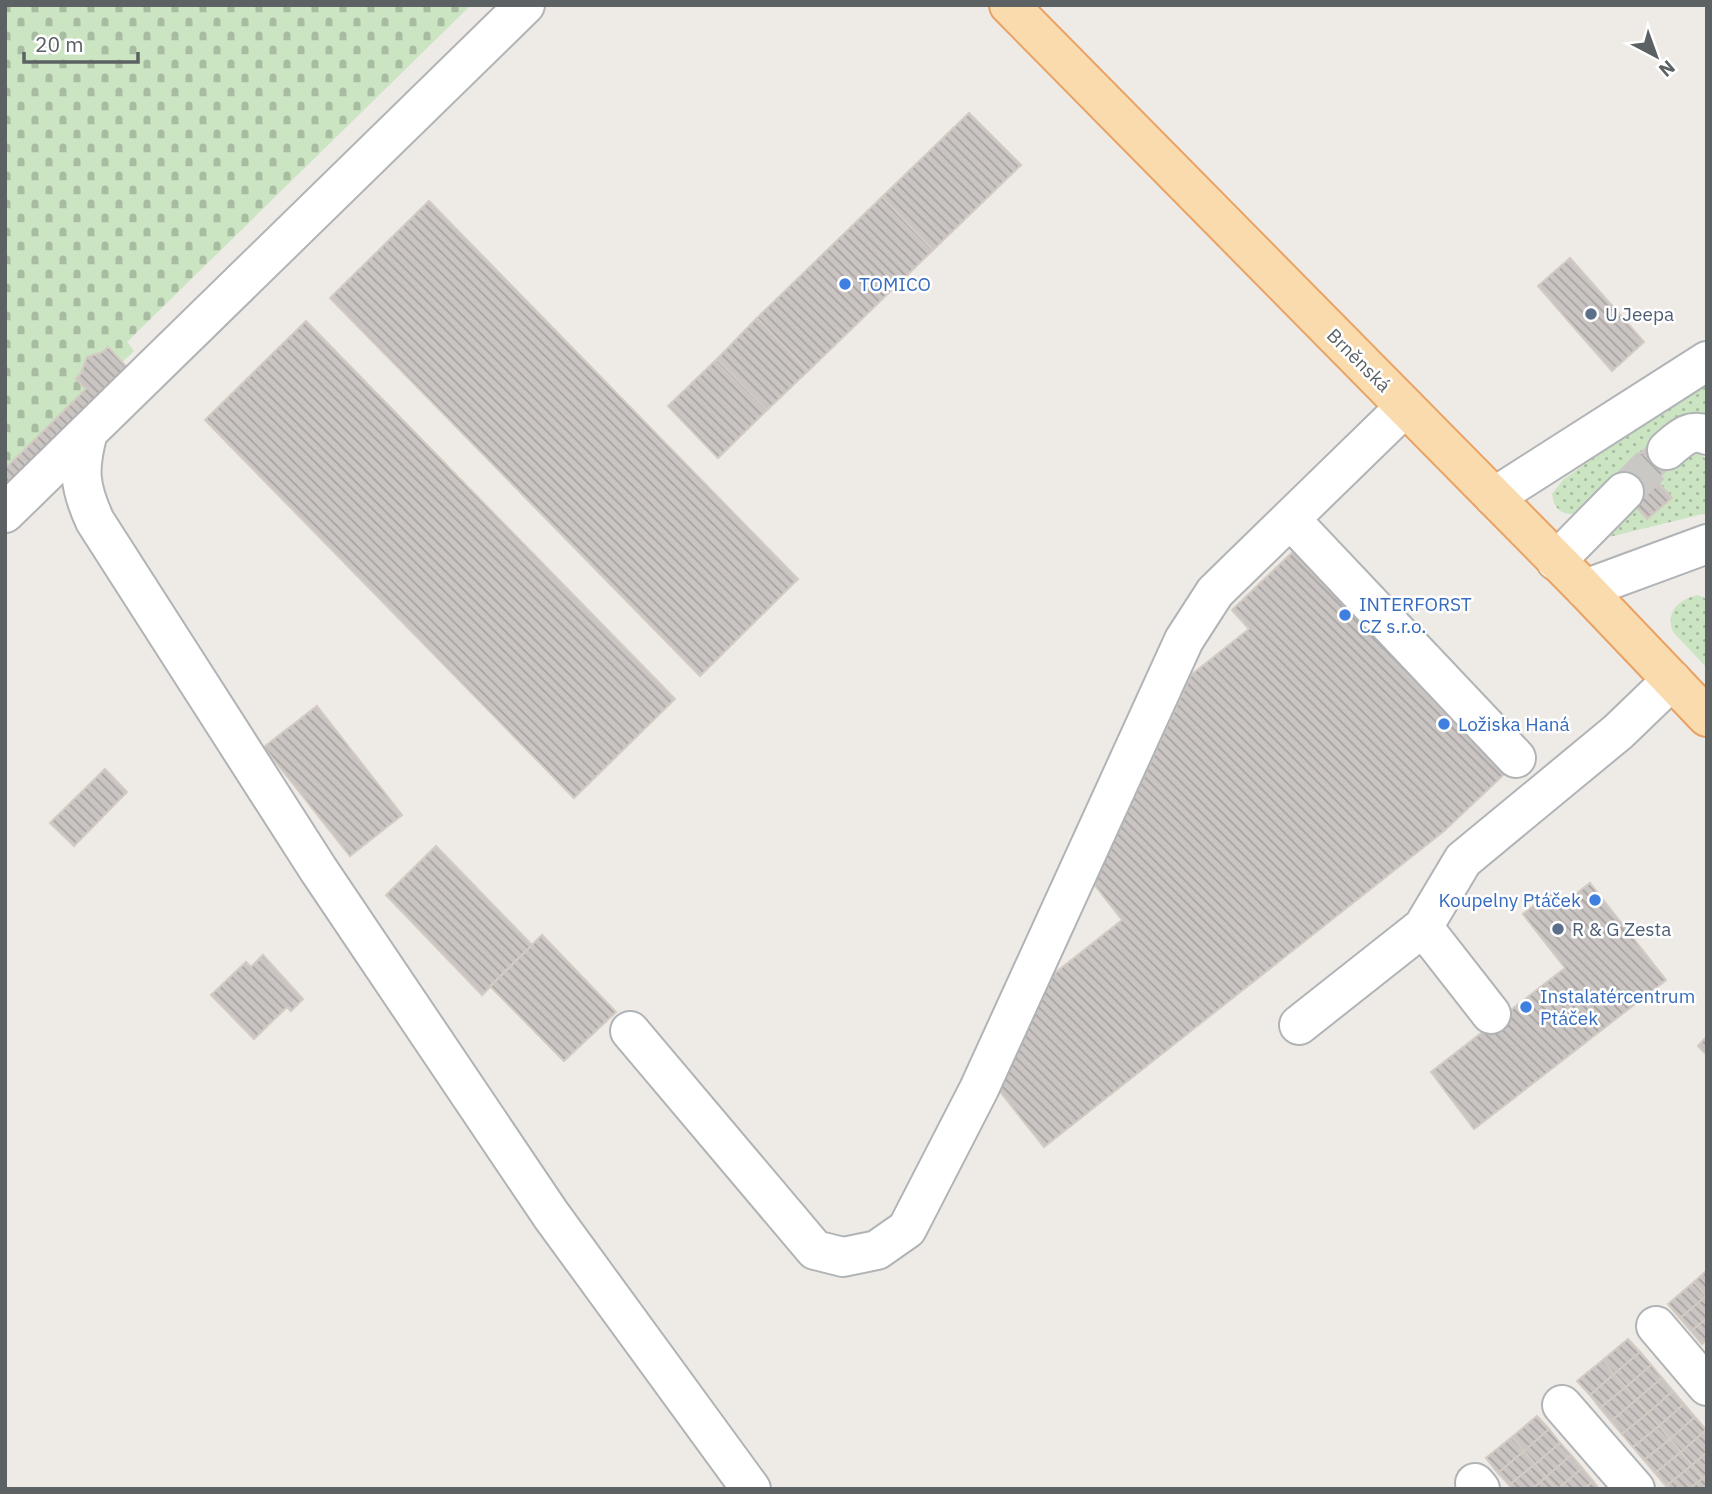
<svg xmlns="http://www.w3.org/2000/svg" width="1712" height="1494" font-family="'IBM Plex Sans',sans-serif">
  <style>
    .grass { fill: url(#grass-dots) }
    .cemetery { fill: url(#cemetery-stones) }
    .building { fill: url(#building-back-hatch); stroke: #d2cac3; stroke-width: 2 }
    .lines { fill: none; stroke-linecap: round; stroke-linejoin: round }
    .minor-tunnel { stroke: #cac8c5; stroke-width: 38; stroke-dasharray: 38 19; stroke-linecap: butt }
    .minor-casing { stroke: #b0b4b6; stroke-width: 42 }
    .major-casing { stroke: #e9a263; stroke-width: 42 }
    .minor { stroke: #fff; stroke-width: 38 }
    .major { stroke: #fadbad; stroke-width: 38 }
    .shop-dot { fill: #3f7fe0; stroke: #fff; stroke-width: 2.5 }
    .service-dot { fill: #5c6f8a; stroke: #fff; stroke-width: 2.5 }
    .labels { text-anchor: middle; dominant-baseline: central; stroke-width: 5; stroke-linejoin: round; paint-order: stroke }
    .shop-label { font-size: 19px; fill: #366cbe; stroke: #fff; text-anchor: start }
    .service-label { font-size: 19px; fill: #4e5e75; stroke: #fff; text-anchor: start }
    .street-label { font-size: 19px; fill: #5c6264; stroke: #fff }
  </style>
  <defs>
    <pattern id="grass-dots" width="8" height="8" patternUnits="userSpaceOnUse" patternTransform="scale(1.75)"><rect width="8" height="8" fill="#cbe4c2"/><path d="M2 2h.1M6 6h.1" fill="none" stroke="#a8bca1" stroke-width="1.8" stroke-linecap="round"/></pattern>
    <pattern id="cemetery-stones" width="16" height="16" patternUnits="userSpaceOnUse" patternTransform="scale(1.75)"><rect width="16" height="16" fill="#cbe4c2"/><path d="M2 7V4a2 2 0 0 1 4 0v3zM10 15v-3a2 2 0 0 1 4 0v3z" fill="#a8bca1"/></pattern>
    <pattern id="building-back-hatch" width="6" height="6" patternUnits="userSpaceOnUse" patternTransform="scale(1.75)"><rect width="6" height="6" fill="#cac5c2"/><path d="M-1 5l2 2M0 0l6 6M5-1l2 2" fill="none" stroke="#a7a3a1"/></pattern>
  </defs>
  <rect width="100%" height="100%" fill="#eeeae5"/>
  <path class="grass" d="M 1707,376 L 1707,421 L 1697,451 L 1707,460 L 1707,513 L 1605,538 L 1611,480 L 1573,514 C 1559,514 1554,507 1552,494 L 1563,480 Z
    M 1698,595 L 1707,599 L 1707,668 L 1673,632 C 1665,612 1679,599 1698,595 Z"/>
  <path class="cemetery" d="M 5,5 L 471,5 L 127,342 L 134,351 L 122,362 L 133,374 L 5,498 Z"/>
  <path class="building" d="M 969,113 L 1021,165 L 933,250 L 882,197 Z
    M 882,197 L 933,250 L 808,371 L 757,318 Z
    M 429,201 L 798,579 L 700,676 L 330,298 Z
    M 1570,258 L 1644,342 L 1612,371 L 1538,286 Z
    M 757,318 L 808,371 L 767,410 L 717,359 Z
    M 306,321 L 675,699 L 574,798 L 205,420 Z
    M 108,347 L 133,374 L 5,498 L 5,469 L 86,389 L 76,379 L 81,373 L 87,357 L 103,352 Z
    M 717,359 L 767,410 L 718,458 L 668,406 Z
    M 1657,438 L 1677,461 L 1656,480 L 1672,498 L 1647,519 L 1612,479 Z
    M 1302,543 L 1515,764 L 1444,831 L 1044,1147 L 998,1089 L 1050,977 L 1122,920 L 1094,884 L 1191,675 L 1249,629 L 1232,610 Z
    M 317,706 L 402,815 L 350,856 L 264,747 Z
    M 105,769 L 127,792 L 74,846 L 50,823 Z
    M 436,846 L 532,945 L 482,995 L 386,895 Z
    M 1590,883 L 1666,980 L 1474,1129 L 1431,1072 L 1565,968 L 1523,914 L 1553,891 L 1563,904 Z
    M 542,935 L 616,1012 L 564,1061 L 490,986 Z
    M 263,955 L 303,999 L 291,1011 L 287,1007 L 254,1039 L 211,995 L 246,962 L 251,967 Z
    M 1707,1036 L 1707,1055 L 1698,1046 Z
    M 1707,1270 L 1707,1295 L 1706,1296 L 1694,1282 Z
    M 1694,1282 L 1706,1296 L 1680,1318 L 1668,1304 Z
    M 1706,1296 L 1707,1318 L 1691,1331 L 1680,1318 Z
    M 1707,1318 L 1707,1340 L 1702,1344 L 1691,1331 Z
    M 1628,1339 L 1640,1352 L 1614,1374 L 1603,1360 Z
    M 1640,1352 L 1651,1365 L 1626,1387 L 1614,1374 Z
    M 1603,1360 L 1614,1374 L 1590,1395 L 1577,1381 Z
    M 1651,1365 L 1662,1378 L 1636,1400 L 1626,1387 Z
    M 1614,1374 L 1626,1387 L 1600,1408 L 1590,1395 Z
    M 1662,1378 L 1673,1391 L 1648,1413 L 1636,1400 Z
    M 1626,1387 L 1636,1400 L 1611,1421 L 1600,1408 Z
    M 1673,1391 L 1684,1404 L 1659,1426 L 1648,1413 Z
    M 1636,1400 L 1648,1413 L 1622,1434 L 1611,1421 Z
    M 1684,1404 L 1695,1417 L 1670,1439 L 1659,1426 Z
    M 1648,1413 L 1659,1426 L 1633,1447 L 1622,1434 Z
    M 1537,1416 L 1549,1429 L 1524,1451 L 1512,1437 Z
    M 1695,1417 L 1706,1430 L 1681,1452 L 1670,1439 Z
    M 1659,1426 L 1670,1439 L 1644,1460 L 1633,1447 Z
    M 1549,1429 L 1560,1443 L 1535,1464 L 1524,1451 Z
    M 1706,1430 L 1707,1452 L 1692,1465 L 1681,1452 Z
    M 1512,1437 L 1524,1451 L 1498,1473 L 1486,1458 Z
    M 1670,1439 L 1681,1452 L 1655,1473 L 1644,1460 Z
    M 1560,1443 L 1571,1455 L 1546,1477 L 1535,1464 Z
    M 1524,1451 L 1535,1464 L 1509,1485 L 1498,1473 Z
    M 1681,1452 L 1692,1465 L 1666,1486 L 1655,1473 Z
    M 1707,1452 L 1707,1474 L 1703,1478 L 1692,1465 Z
    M 1571,1455 L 1582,1468 L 1558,1489 L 1556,1489 L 1546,1477 Z
    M 1535,1464 L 1546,1477 L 1532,1489 L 1512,1489 L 1509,1485 Z
    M 1692,1465 L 1703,1478 L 1689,1489 L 1669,1489 L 1666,1486 Z
    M 1582,1468 L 1593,1481 L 1584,1489 L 1558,1489 Z
    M 1546,1477 L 1556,1489 L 1532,1489 Z
    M 1703,1478 L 1707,1482 L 1707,1489 L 1689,1489 Z
    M 1593,1481 L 1599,1489 L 1584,1489 Z"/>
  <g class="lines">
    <path class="minor-tunnel" d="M 1624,492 L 1667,450"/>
    <g class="minor-casing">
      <path id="minor" d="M 88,432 C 78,469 79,486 95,521 L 318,869 L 551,1215 L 751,1489
        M 1667,450 C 1680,439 1689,428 1707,435
        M 1494,497 L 1707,361
        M 5,513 L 525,5
        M 1290,519 L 1516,758
        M 1556,561 L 1624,492
        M 1585,589 L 1707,544
        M 1491,1014 L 1423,927 L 1463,860 L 1618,732 L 1672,680
        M 1299,1025 L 1423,927
        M 630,1031 L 815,1250 L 843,1257 L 877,1250 L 907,1229 L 979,1089 L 1184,640 L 1215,592 L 1405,407
        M 1656,1326 L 1707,1386
        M 1562,1405 L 1635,1489
        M 1475,1483 L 1480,1489"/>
    </g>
    <g class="major-casing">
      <path id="major" d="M 1009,5 L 1585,589 L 1707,717"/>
    </g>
    <use href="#minor" class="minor"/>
    <use href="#major" class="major"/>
  </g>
  <g class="shop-dot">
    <circle cx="845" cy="284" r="7"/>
    <circle cx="1345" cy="615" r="7"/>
    <circle cx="1444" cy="724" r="7"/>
    <circle cx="1595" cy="900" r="7"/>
    <circle cx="1526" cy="1007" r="7"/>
  </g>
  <g class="service-dot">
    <circle cx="1591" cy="314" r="7"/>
    <circle cx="1558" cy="929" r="7"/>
  </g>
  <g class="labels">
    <g class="shop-label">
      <text x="859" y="284">TOMICO</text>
      <text x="1359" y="604">INTERFORST<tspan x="1359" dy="22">CZ s.r.o.</tspan></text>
      <text x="1458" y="724">Ložiska Haná</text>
      <text x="1581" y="900" text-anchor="end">Koupelny Ptáček</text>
      <text x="1540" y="996">Instalatércentrum<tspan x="1540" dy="22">Ptáček</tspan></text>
    </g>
    <g class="service-label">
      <text x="1605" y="314">U Jeepa</text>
      <text x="1572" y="929">R &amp; G Zesta</text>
    </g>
    <g class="street-label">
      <text transform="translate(1359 360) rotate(45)">Brněnská</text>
    </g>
  </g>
  <rect width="1712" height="1494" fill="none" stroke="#5c6264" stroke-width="14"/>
  <g transform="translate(1656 56) rotate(139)" stroke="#ffffff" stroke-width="5" paint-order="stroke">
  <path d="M0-5L12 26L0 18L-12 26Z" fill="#5c6264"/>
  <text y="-10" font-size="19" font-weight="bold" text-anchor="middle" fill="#5c6264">N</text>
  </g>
  <path d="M24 52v10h114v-10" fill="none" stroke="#5c6264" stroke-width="3.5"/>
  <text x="35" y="52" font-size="21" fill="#5c6264" stroke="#ffffff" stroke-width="5" paint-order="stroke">20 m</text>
</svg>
